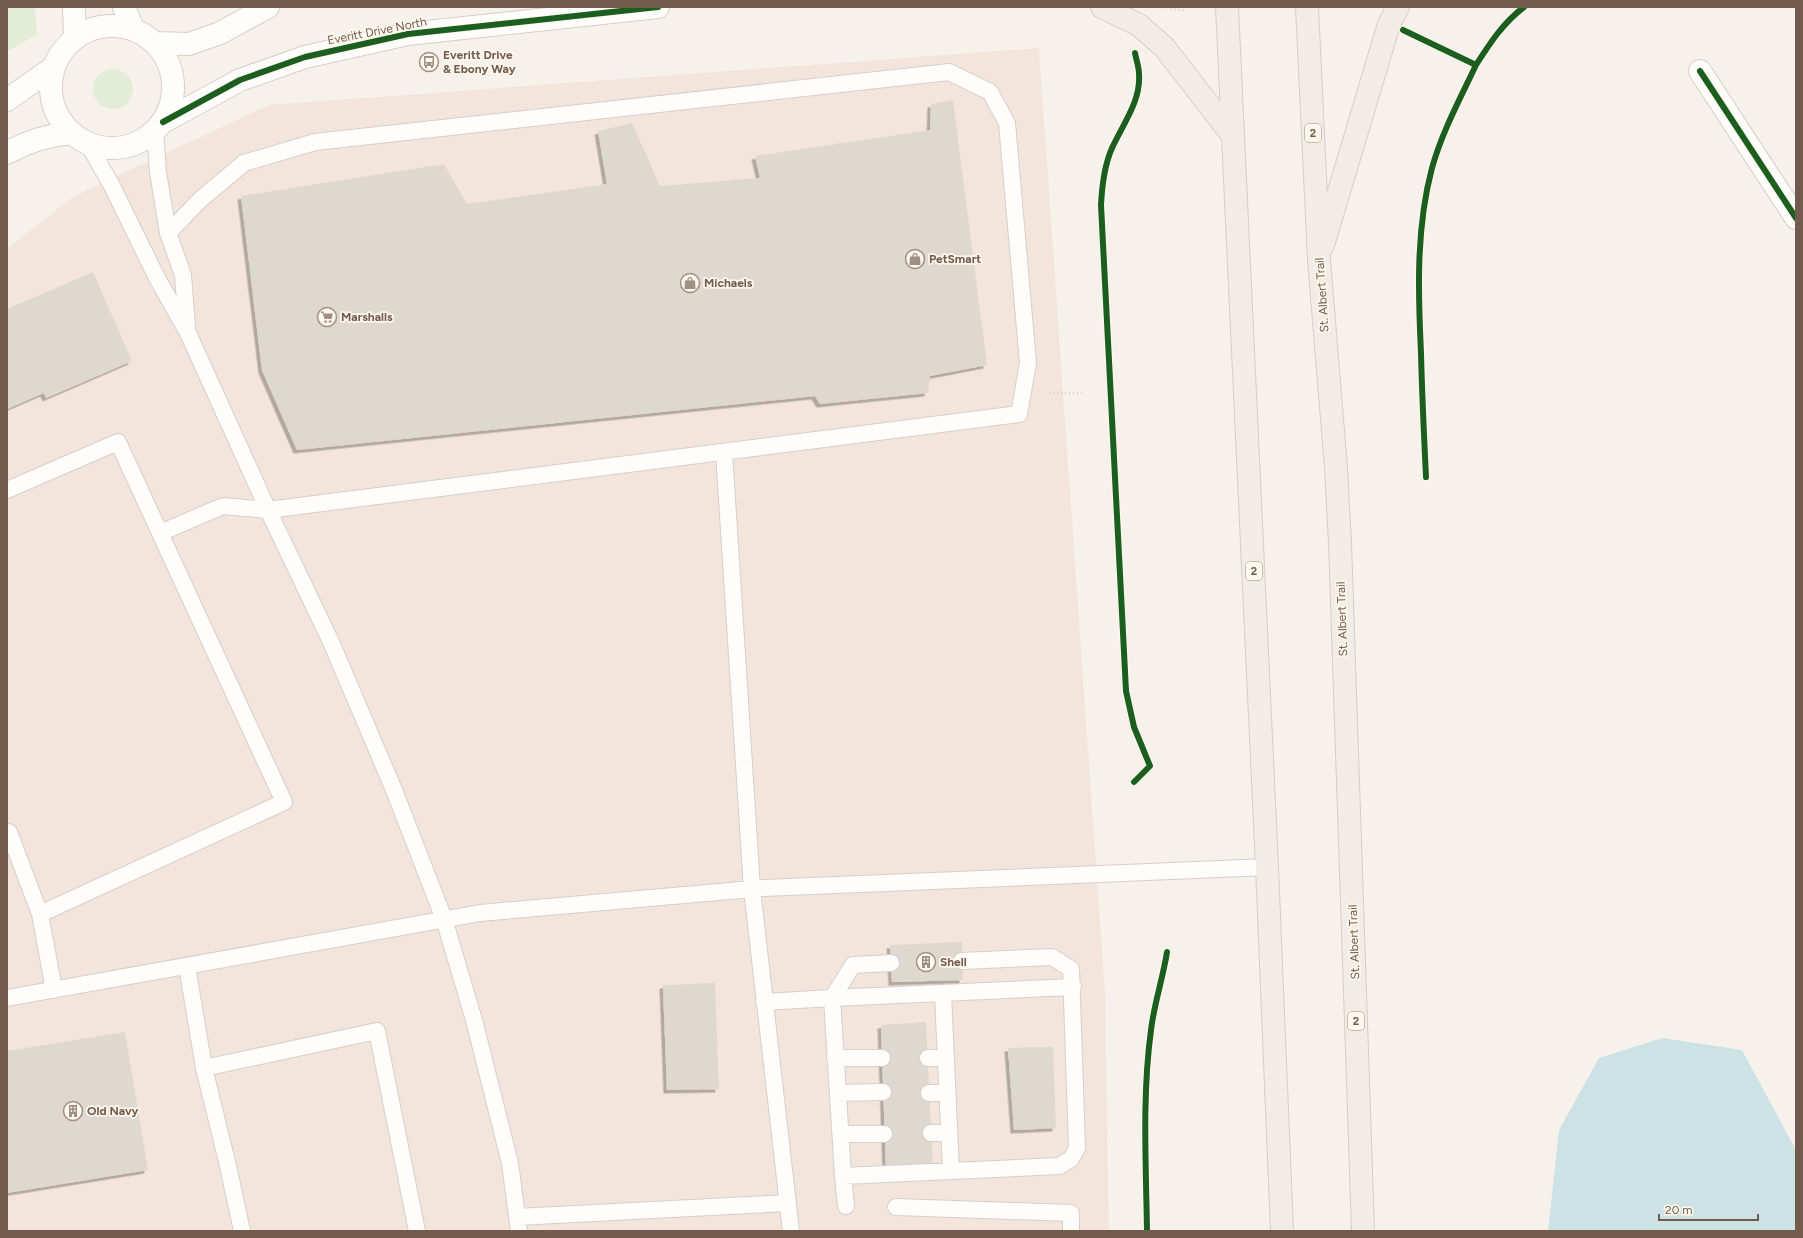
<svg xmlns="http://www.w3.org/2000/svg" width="1803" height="1238" font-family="Figtree,sans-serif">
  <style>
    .commercial { fill: #f3e5dc }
    .green { fill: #e2ecd6 }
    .water { fill: #cde2e5 }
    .building { fill: #dfd8d1; filter: url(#shadow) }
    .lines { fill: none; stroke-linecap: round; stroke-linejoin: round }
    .service-casing { stroke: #d5cfc9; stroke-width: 18 }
    .minor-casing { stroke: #d5cfc9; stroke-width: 24 }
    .tertiary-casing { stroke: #d5cfc9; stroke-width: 24 }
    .primary-casing { stroke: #d5cdc7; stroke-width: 24 }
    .path { stroke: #d7d0cb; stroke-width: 2.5; stroke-dasharray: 1 3; stroke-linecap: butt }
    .service { stroke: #fefdfc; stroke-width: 16 }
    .minor { stroke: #fefdfc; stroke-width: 22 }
    .tertiary { stroke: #fefdfc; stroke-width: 22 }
    .primary { stroke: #f1ede6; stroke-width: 22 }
    .cycleway-casing { stroke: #fef7ec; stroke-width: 8 }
    .cycleway { stroke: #1b5e20; stroke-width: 6 }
    .labels { text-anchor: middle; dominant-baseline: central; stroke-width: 3.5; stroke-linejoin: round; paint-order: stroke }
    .shield { fill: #fef7ec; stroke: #9c8a7d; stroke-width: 1 }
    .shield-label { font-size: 11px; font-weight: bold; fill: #725b4d }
    .street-label { font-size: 12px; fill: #725b4d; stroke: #fef7ec }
    .poi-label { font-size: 12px; font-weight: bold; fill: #725b4d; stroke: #fef7ec; text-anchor: start }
  </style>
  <defs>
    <filter id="shadow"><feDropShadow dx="-3.5" dy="3.5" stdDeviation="0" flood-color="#0004"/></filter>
  </defs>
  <rect width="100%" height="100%" fill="#f6f2eb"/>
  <path class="commercial" d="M 1039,48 L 1105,993 L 1109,1231 L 7,1231 L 7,249 L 74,196 L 269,105 Z"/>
  <path class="green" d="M 7,7 L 35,7 L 37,35 L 7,51 Z
    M93 89a20 20 0 1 1 40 0a20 20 0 1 1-40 0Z"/>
  <path class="water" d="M 1662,1038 L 1742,1050 L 1796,1150 L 1796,1231 L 1548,1231 L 1559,1130 L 1599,1058 Z"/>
  <path class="building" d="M 953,100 L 987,365 L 930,376 L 928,393 L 820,404 L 815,396 L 297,450 L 262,370 L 241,196 L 444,164 L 467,204 L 607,184 L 598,131 L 632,123 L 660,186 L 760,178 L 755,156 L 930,130 L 931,104 Z
    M 93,272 L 132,361 L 46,398 L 44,393 L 7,409 L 7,309 Z
    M 962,942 L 963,980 L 892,982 L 890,945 Z
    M 715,983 L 719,1089 L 667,1090 L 663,985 Z
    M 926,1022 L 933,1168 L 886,1169 L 881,1025 Z
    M 125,1032 L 148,1170 L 7,1193 L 7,1051 Z
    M 1053,1047 L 1056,1128 L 1014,1130 L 1008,1048 Z"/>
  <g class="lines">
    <g class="service-casing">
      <path id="service" d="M 155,130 L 158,172 L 168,233 L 183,275 L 187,327
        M 87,142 L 112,186 L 157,278 L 188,333 L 268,510 L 331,642 L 394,790 L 444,919 L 474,1020 L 510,1163 L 519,1231
        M 724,452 L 752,889 L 791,1231
        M 7,490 L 118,442 L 284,802 L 40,914
        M 160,533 L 223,506 L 268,510 L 1019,414 L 1028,363 L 1007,123 L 990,92 L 949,72 L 315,142 L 244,163 L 201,199 L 168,233
        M 7,833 L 9,832 L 40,914 L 54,990
        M 187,966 L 204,1068 L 377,1031 L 417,1231
        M 943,994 L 951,1171
        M 7,998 L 480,913 L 764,888 L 1267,867
        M 764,1002 L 832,998 L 1073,987
        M 835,1058 L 882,1058
        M 928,1058 L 946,1058
        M 204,1068 L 228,1166 L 242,1231
        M 838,1093 L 883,1092
        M 929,1093 L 947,1093
        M 931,1133 L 949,1133
        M 841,1134 L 884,1134
        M 843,1176 L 832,998 L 853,965 L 891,963
        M 846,1206 L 843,1176 L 1059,1166 L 1071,1159 L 1077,1148 L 1071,969 L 1052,957 L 962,961
        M 896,1207 L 1071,1213 L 1071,1231
        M 517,1217 L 787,1203"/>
    </g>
    <g class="minor-casing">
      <path id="minor" d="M 1700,71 L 1796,218"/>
    </g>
    <g class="tertiary-casing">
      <path id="tertiary" d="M 74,7 L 75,38
        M 124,7 L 133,29
        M51 87a61 61 0 1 1 122 0a61 61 0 1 1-122 0Z
        M 155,43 L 189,44 L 220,33 L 268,7
        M 7,100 L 54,67
        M 163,122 L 240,80 L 305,57 L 408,34 L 658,7
        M 7,153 C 28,141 48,135 72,133"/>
    </g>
    <g class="primary-casing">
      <path id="primary" d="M 1102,7 L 1139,25 L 1164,47 L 1233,136
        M 1227,7 L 1267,867 L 1282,1231
        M 1307,7 L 1319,260 L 1336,468 L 1340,543 L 1363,1231
        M 1323,245 L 1389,24 L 1398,7"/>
    </g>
    <path class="path" d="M 1163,7 L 1187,11
      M 1049,393 L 1084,393"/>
    <use href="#service" class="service"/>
    <use href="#minor" class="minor"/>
    <use href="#tertiary" class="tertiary"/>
    <use href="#primary" class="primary"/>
    <g class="cycleway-casing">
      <path id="cycleway" d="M 1403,30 L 1476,65 C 1490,43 1503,23 1524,7
        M 1700,71 L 1796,218
        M 163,122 L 240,80 L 305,57 L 408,34 L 658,7
        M 1426,477 C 1424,436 1422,394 1421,353 C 1418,291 1416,228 1432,168 C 1442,132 1460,99 1476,65
        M 1134,782 L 1150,766 L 1134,727 L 1126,691 L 1101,205 C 1102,185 1104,166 1112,148 C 1123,124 1141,101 1139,74 C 1139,67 1136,59 1135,53
        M 1147,1231 C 1146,1164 1142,1096 1151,1030 C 1154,1004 1163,978 1167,952"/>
    </g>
    <use href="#cycleway" class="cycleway"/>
  </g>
  <defs>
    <g id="bus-ring" transform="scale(1)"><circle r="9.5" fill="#fef7ec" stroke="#a09084" stroke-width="1.5"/><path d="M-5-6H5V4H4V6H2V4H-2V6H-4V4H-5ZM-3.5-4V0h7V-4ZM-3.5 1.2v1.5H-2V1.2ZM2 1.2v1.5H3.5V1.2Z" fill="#a09084"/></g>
    <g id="shop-ring" transform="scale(1)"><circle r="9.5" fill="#fef7ec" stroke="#a09084" stroke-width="1.5"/><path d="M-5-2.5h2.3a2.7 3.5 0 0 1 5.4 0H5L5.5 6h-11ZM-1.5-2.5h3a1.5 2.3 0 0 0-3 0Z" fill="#a09084"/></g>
    <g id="supermarket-ring" transform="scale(1)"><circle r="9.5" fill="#fef7ec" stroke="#a09084" stroke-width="1.5"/><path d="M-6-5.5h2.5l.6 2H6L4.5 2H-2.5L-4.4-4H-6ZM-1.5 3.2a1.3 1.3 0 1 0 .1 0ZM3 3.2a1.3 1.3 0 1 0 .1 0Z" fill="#a09084"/></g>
    <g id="building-ring" transform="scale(1)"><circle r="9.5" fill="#fef7ec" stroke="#a09084" stroke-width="1.5"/><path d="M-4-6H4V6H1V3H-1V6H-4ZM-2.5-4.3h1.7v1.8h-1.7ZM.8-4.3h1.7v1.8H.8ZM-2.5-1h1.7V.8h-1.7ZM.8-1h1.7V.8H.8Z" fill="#a09084"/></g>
  </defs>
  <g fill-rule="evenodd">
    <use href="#bus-ring" x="429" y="62"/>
    <use href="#shop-ring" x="915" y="259"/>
    <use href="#shop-ring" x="690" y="283"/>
    <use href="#supermarket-ring" x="327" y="317"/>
    <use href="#building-ring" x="926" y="962"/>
    <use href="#building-ring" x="73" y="1111"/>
  </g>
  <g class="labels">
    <g class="shield">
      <rect x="1305" y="124" width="16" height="18" rx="3"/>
      <rect x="1246" y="562" width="16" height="18" rx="3"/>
      <rect x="1348" y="1012" width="16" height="18" rx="3"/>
    </g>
    <g class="shield-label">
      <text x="1313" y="133">2</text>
      <text x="1254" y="571">2</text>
      <text x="1356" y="1021">2</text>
    </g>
    <g class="street-label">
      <text transform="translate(377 31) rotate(-11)">Everitt Drive North</text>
      <text transform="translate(1322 295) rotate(-94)">St. Albert Trail</text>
      <text transform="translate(1342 619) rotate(-92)">St. Albert Trail</text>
      <text transform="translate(1354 942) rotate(-92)">St. Albert Trail</text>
    </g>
    <g class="poi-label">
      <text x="443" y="55">Everitt Drive<tspan x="443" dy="14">&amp; Ebony Way</tspan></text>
      <text x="929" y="259">PetSmart</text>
      <text x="704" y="283">Michaels</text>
      <text x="341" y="317">Marshalls</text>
      <text x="940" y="962">Shell</text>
      <text x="87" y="1111">Old Navy</text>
    </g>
  </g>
  <rect width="1803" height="1238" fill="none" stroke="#725b4d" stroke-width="16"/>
  <path d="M1659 1214v6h99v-6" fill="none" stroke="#725b4d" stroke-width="2"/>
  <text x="1665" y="1214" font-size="12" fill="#725b4d" stroke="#fef7ec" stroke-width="3" paint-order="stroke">20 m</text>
</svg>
